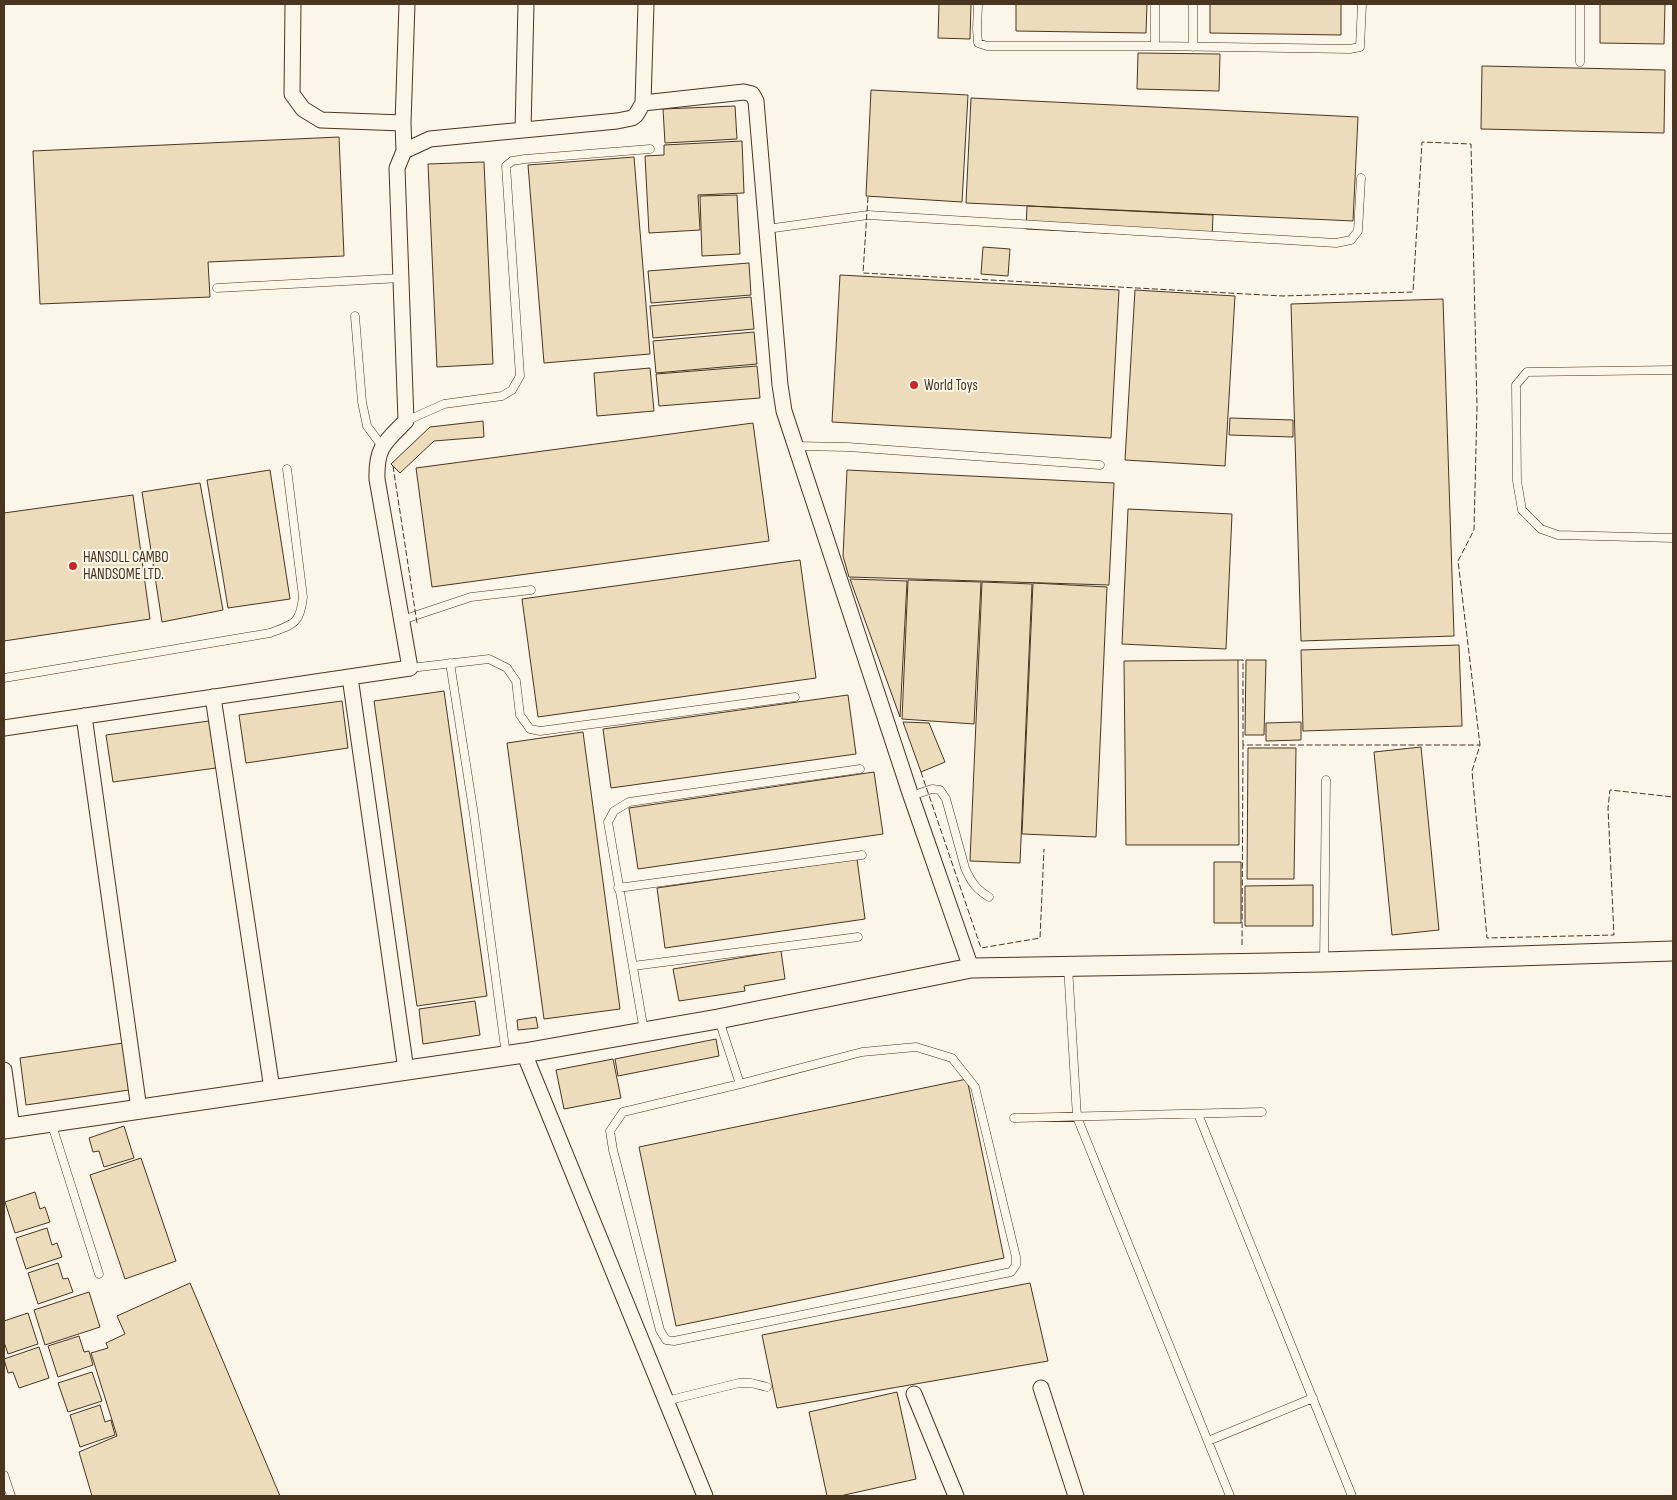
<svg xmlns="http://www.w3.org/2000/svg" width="1677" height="1500" font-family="'Sofia Sans Condensed',sans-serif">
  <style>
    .building { fill: #ecdcbc; stroke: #4a3520 }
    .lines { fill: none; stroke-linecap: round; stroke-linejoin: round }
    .service-casing { stroke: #4a3520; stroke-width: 9 }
    .minor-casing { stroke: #4a3520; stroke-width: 17 }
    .tertiary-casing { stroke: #4a3520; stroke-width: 21 }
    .service { stroke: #fbf6e9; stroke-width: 8 }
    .minor { stroke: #fbf6e9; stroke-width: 15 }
    .tertiary { stroke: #fbf6e9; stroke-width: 19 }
    .fence { stroke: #4a3520; stroke-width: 1; stroke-dasharray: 6 2.5; stroke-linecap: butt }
    .poi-dot { fill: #c62828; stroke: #fbf6e9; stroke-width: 2 }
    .labels { text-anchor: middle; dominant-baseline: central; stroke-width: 4; stroke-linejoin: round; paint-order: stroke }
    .poi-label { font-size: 15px; fill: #4a3520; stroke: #fbf6e9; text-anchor: start }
  </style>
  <rect width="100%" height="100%" fill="#fbf6e9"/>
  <path class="building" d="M 939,4 L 971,4 L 970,39 L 938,38 Z
    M 1016,4 L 1147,4 L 1146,33 L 1016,31 Z
    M 1210,4 L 1341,4 L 1341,35 L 1210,33 Z
    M 1600,4 L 1665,4 L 1664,44 L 1600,43 Z
    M 1138,53 L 1220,54 L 1219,91 L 1137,89 Z
    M 1482,66 L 1665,70 L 1664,133 L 1481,129 Z
    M 871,90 L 968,95 L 962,202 L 866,196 Z
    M 971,98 L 1358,117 L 1353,221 L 966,203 Z
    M 735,106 L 737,139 L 665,143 L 663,109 Z
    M 339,137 L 344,256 L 208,262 L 210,297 L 40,304 L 33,151 Z
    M 742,141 L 744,193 L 698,195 L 700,230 L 649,233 L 645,156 L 664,155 L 664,145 Z
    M 634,157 L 650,354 L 544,363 L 528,165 Z
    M 484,162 L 493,364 L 437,367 L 428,164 Z
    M 737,195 L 740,254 L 702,256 L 700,196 Z
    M 1027,206 L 1213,215 L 1212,238 L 1026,229 Z
    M 983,247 L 1010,249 L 1008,276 L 981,274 Z
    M 749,263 L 751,295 L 651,303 L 648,271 Z
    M 840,275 L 1119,290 L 1111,438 L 832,422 Z
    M 1135,290 L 1235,296 L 1225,466 L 1125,460 Z
    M 751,297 L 754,329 L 653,338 L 650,306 Z
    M 1443,299 L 1454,636 L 1301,641 L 1291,304 Z
    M 754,332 L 757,364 L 656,373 L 653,341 Z
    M 757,366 L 760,398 L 659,406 L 656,374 Z
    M 650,368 L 654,411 L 597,416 L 594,373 Z
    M 1230,418 L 1293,420 L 1293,437 L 1229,435 Z
    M 483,421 L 484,437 L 434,441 L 400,473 L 391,464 L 430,427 Z
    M 753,423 L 769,541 L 432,587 L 416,468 Z
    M 270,470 L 290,599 L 228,608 L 207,480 Z
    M 847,470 L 1114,483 L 1109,585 L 849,577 L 843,556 Z
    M 200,483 L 223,610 L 162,622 L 142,492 Z
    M 133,495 L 150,619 L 4,641 L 4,513 Z
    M 1128,509 L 1232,514 L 1226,649 L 1122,644 Z
    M 800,560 L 816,678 L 538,717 L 522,599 Z
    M 850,579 L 907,581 L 900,717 Z
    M 908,580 L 981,582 L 974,724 L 902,719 Z
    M 982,582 L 1032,584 L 1020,863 L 970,861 Z
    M 1033,583 L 1107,587 L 1096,837 L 1022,834 Z
    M 1459,645 L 1462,726 L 1303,731 L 1301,650 Z
    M 1238,660 L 1239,845 L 1126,845 L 1124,661 Z
    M 1246,660 L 1266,660 L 1264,735 L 1245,735 Z
    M 444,691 L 487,996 L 417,1006 L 374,701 Z
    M 848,695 L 856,754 L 611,788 L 603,729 Z
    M 342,701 L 348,748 L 246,763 L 239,715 Z
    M 209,721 L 216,768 L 113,782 L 106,735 Z
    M 903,722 L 929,723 L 945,762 L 921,772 Z
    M 1301,722 L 1301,740 L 1266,741 L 1266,723 Z
    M 583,732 L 620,1009 L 544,1019 L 507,743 Z
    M 1421,747 L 1439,930 L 1392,935 L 1374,752 Z
    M 1248,748 L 1296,748 L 1294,879 L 1247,879 Z
    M 874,772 L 883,834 L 638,869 L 629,808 Z
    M 857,859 L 865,919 L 665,948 L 657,888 Z
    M 1214,862 L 1241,862 L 1241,923 L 1214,923 Z
    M 1313,885 L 1313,926 L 1245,926 L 1245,886 Z
    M 781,951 L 785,979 L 744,986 L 745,991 L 679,1001 L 673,969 Z
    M 475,1001 L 480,1035 L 423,1044 L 419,1009 Z
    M 536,1017 L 538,1028 L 518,1030 L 517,1020 Z
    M 716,1039 L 719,1056 L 618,1076 L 615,1059 Z
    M 123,1043 L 129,1090 L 26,1105 L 20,1058 Z
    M 613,1059 L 621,1098 L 564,1109 L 556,1070 Z
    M 967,1079 L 1004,1258 L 676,1326 L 639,1147 Z
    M 124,1126 L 134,1158 L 104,1167 L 99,1151 L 93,1152 L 89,1138 Z
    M 141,1158 L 176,1261 L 125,1279 L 90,1175 Z
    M 35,1192 L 40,1209 L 45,1207 L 50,1222 L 15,1233 L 5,1202 Z
    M 47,1228 L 52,1245 L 57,1243 L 62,1257 L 26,1269 L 16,1238 Z
    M 58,1263 L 63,1279 L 68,1278 L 73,1292 L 38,1304 L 28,1273 Z
    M 190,1283 L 280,1496 L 92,1496 L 79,1452 L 117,1436 L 91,1353 L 108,1348 L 106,1343 L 125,1334 L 117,1316 Z
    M 1030,1283 L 1048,1361 L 777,1408 L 762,1335 Z
    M 89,1292 L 100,1327 L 45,1345 L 34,1310 Z
    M 28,1313 L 38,1344 L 8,1354 L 4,1342 L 4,1321 Z
    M 79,1336 L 84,1352 L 89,1351 L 93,1365 L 58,1377 L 48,1346 Z
    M 39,1347 L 49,1378 L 19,1388 L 13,1372 L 8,1373 L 4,1359 Z
    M 92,1372 L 102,1401 L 68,1412 L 58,1383 Z
    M 897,1392 L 916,1479 L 840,1496 L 827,1496 L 809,1412 Z
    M 100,1405 L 105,1422 L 111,1420 L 115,1435 L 80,1447 L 70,1415 Z"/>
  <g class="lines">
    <g class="service-casing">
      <path id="service" d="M 978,4 L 977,29 L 978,43 L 987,46 L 1155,46 L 1350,49 L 1360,47 L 1362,4
        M 1155,4 L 1155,46
        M 1193,47 L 1193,4
        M 1580,62 L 1580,4
        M 767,229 L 868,215 L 1336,243 L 1351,240 L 1358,231 L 1361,178
        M 217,288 L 401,278
        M 355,316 L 362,402 L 367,426 L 382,446
        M 1673,370 L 1527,372 L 1516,385 L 1517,481 L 1522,510 L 1541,529 L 1558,535 L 1673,538
        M 406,421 L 444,404 L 502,396 L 512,390 L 520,376 L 506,166 L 512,161 L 525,159 L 650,149
        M 795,446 L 848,447 L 1100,465
        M 402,620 L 471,597 L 531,590
        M 450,663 L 474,815 L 506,1055
        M 410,668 L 489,659 L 507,668 L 516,681 L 520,715 L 530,729 L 540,731 L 795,697
        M 4,678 L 270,633 C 294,624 300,624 303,597 L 287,469
        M 911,796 L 932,789 L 940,790 L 946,799 L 965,868 C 971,882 976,889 989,897
        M 618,888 L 862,855
        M 1324,962 L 1326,780
        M 633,966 L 858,937
        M 1068,966 L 1077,1117 L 1230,1496
        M 719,1020 L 740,1084
        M 644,1031 L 608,822 L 614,811 L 629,802 L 860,769
        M 916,1047 L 952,1058 L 975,1087 L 1016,1257 L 1016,1265 L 1011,1272 L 674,1341 L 666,1340 L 660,1330 L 613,1150 L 610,1131 L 623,1112 L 740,1084 L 862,1052 Z
        M 1198,1114 L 1352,1496
        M 1014,1118 L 1262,1112
        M 51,1122 L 99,1274
        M 666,1401 L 739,1383 L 751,1383 L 767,1387
        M 1208,1441 L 1313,1398
        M 4,1475 L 11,1496"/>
    </g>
    <g class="minor-casing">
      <path id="minor" d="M 293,4 L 292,94 L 303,109 L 321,120 L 403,123
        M 643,103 L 744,92 L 752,94 L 756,101 L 780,385 L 784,411 L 911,796 L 971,968
        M 523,130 L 526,4
        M 404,151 L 403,123 L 407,4
        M 350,677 L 406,1070
        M 213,697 L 272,1089
        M 84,716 L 139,1109
        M 4,728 L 410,668 L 377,479 C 376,447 385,442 406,421 L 397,168 L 404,151 L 430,139 L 617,121 L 632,118 L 636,115 L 643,103 L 646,4
        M 524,1053 L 705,1496
        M 4,1070 L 12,1128
        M 1041,1388 L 1076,1496
        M 914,1394 L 956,1496"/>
    </g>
    <g class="tertiary-casing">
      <path id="tertiary" d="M 4,1129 L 524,1053 L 718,1019 L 971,968 L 1324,962 L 1673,951"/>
    </g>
    <use href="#service" class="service"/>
    <use href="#minor" class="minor"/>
    <use href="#tertiary" class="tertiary"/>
    <path class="fence" d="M 868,197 L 863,273 L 1283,296 L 1413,292 L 1422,142 L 1471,144 L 1477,407 L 1474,530 L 1458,561 L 1480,745 L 1472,771 L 1487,938 L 1614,935 L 1608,808 L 1610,790 L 1673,797
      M 393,466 L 417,623
      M 1238,660 L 1243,660 L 1243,745
      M 921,772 L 981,948 L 1040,938 L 1044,849
      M 1242,945 L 1243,745 L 1480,745"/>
  </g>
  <g class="poi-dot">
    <circle cx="914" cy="385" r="5"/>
    <circle cx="73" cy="566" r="5"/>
  </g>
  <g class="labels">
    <g class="poi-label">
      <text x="924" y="385">World Toys</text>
      <text x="83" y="557">HANSOLL CAMBO<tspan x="83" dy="17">HANDSOME LTD.</tspan></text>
    </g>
  </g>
  <rect width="1677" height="1500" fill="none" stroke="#4a3520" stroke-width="10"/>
</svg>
